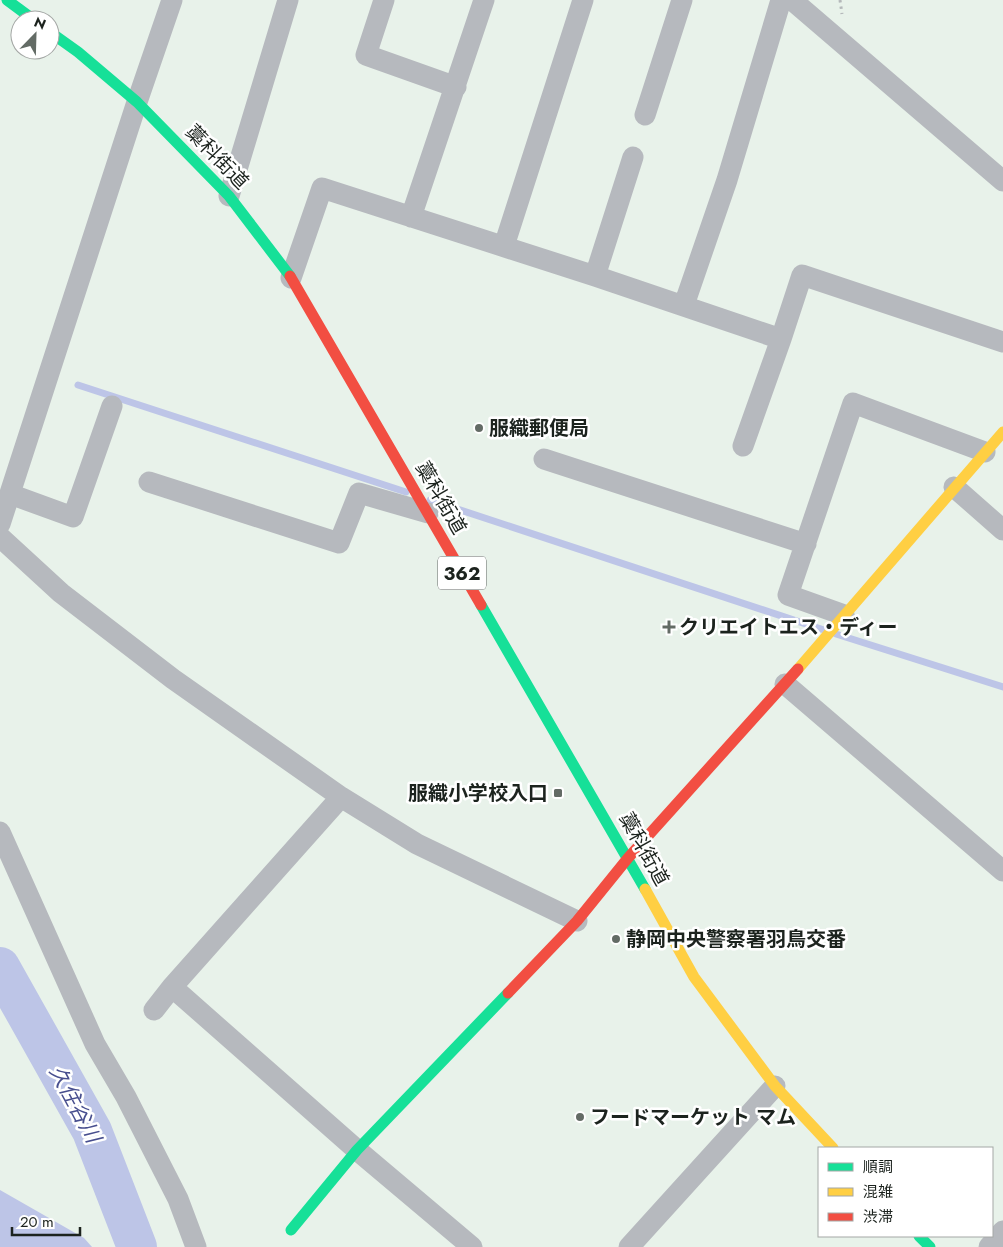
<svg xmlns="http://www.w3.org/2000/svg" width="1003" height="1247" font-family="Jost,'Noto Sans JP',sans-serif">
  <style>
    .water { fill: #bdc5e7 }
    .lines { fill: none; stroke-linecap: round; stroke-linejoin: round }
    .stream { stroke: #bdc5e7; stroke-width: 7 }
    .river { stroke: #bdc5e7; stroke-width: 40 }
    .path { stroke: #b4b8ba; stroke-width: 3; stroke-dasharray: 2.5 4; stroke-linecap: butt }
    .street { stroke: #b6b9be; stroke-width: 21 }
    .fast { stroke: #16e098; stroke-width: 11 }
    .slow { stroke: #ffcf43; stroke-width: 11 }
    .jam { stroke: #f24e42; stroke-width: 11 }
    .poi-dot { fill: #636b65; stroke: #fff; stroke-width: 2 }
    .labels { text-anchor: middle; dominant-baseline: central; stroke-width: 5; stroke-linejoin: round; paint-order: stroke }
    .shield { fill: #fff; stroke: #606562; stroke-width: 1 }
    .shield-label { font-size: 19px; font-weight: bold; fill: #1c231e }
    .street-label { font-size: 20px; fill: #1c231e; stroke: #fff }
    .poi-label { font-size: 20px; font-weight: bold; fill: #1c231e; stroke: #fff; text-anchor: start }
    .water-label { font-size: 21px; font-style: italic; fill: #474e8e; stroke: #fff }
  </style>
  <rect width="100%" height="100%" fill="#e8f2ea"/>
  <path class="water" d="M 0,1190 L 84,1238 L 92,1247 L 0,1247 Z"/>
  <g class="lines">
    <path class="stream" d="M 78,385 L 406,492
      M 430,500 L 824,630
      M 836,634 L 1003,687"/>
    <path class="river" d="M 0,967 L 92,1131 L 137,1247"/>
    <path class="path" d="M 840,0 L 842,14"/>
    <path class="street" d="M 384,0 L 366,55 L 456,87
      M 792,0 L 1003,181
      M 645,115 L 682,0
      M 229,196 L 288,0
      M 411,217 L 484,0
      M 504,246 L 583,0
      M 595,276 L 633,157
      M 291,278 L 322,188 L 595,276 L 781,339 L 802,275 L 1003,342
      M 684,305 L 727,180 L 781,0
      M 743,446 L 781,339
      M 544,459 L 806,544
      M 149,482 L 339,543 L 359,493 L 428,513
      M 954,487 L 1003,530
      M 10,494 L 73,517 L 112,406
      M 0,524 L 137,102 L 172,0
      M 0,537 L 61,593 L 173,679 L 341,797 L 417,844 L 577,921
      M 844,615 L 788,595 L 853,403 L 985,452
      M 785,684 L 1003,871
      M 0,832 L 95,1044 L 126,1097 L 178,1199 L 196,1247
      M 172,987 L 357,1150 L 472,1247
      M 154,1010 L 172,987 L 341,797
      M 629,1247 L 775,1086
      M 989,1247 L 1003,1231"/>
    <path class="fast" d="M 7,0 L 34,20
      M 50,32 L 78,52 L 137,102 L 229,196 L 290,276
      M 481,605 L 645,889
      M 291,1230 L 357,1150 L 508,993
      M 919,1236 L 930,1247"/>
    <path class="slow" d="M 798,669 L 1003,432
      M 645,889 L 694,977 L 775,1086 L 833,1148"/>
    <path class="jam" d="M 290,276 L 481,605
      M 508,993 L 577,921 L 628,858 L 798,669"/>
  </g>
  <g class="poi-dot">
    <circle cx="479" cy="428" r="5"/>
    <path d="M666.5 619.5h5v5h5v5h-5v5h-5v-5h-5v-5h5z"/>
    <rect x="553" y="788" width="10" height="10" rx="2.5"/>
    <circle cx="616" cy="939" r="5"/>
    <circle cx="580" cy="1117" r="5"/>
  </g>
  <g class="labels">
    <rect class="shield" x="438" y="556.5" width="48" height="33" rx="4"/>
    <g class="shield-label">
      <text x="462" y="573">362</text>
    </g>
    <g class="street-label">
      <text transform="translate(217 157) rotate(46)">藁科街道</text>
      <text transform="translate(441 498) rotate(60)">藁科街道</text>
      <text transform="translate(644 849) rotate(61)">藁科街道</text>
    </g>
    <g class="poi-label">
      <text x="489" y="428">服織郵便局</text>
      <text x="679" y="627">クリエイトエス・ディー</text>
      <text x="548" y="793" text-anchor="end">服織小学校入口</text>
      <text x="626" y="939">静岡中央警察署羽鳥交番</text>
      <text x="590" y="1117">フードマーケット マム</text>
    </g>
    <g class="water-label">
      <text transform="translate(75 1104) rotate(62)">久住谷川</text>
    </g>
  </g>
  <rect x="818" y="1147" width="175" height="90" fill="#ffffff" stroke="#a4a7a5"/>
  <rect x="828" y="1163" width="25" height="8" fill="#16e098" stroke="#a4a7a5"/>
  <text x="863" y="1172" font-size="15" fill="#1c231e">順調</text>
  <rect x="828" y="1188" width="25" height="8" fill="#ffcf43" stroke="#a4a7a5"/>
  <text x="863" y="1197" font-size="15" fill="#1c231e">混雑</text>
  <rect x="828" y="1213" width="25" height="8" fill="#f24e42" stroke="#a4a7a5"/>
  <text x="863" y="1222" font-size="15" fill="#1c231e">渋滞</text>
  <g transform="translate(35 35) rotate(23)"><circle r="24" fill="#ffffff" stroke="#a4a7a5"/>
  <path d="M0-4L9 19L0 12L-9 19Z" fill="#636b65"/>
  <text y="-8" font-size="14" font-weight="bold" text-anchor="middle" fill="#1c231e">N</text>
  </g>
  <path d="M12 1227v8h68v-8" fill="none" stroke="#1c231e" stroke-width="2.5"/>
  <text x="20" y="1227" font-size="15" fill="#1c231e" stroke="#ffffff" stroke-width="4" paint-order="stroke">20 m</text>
</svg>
